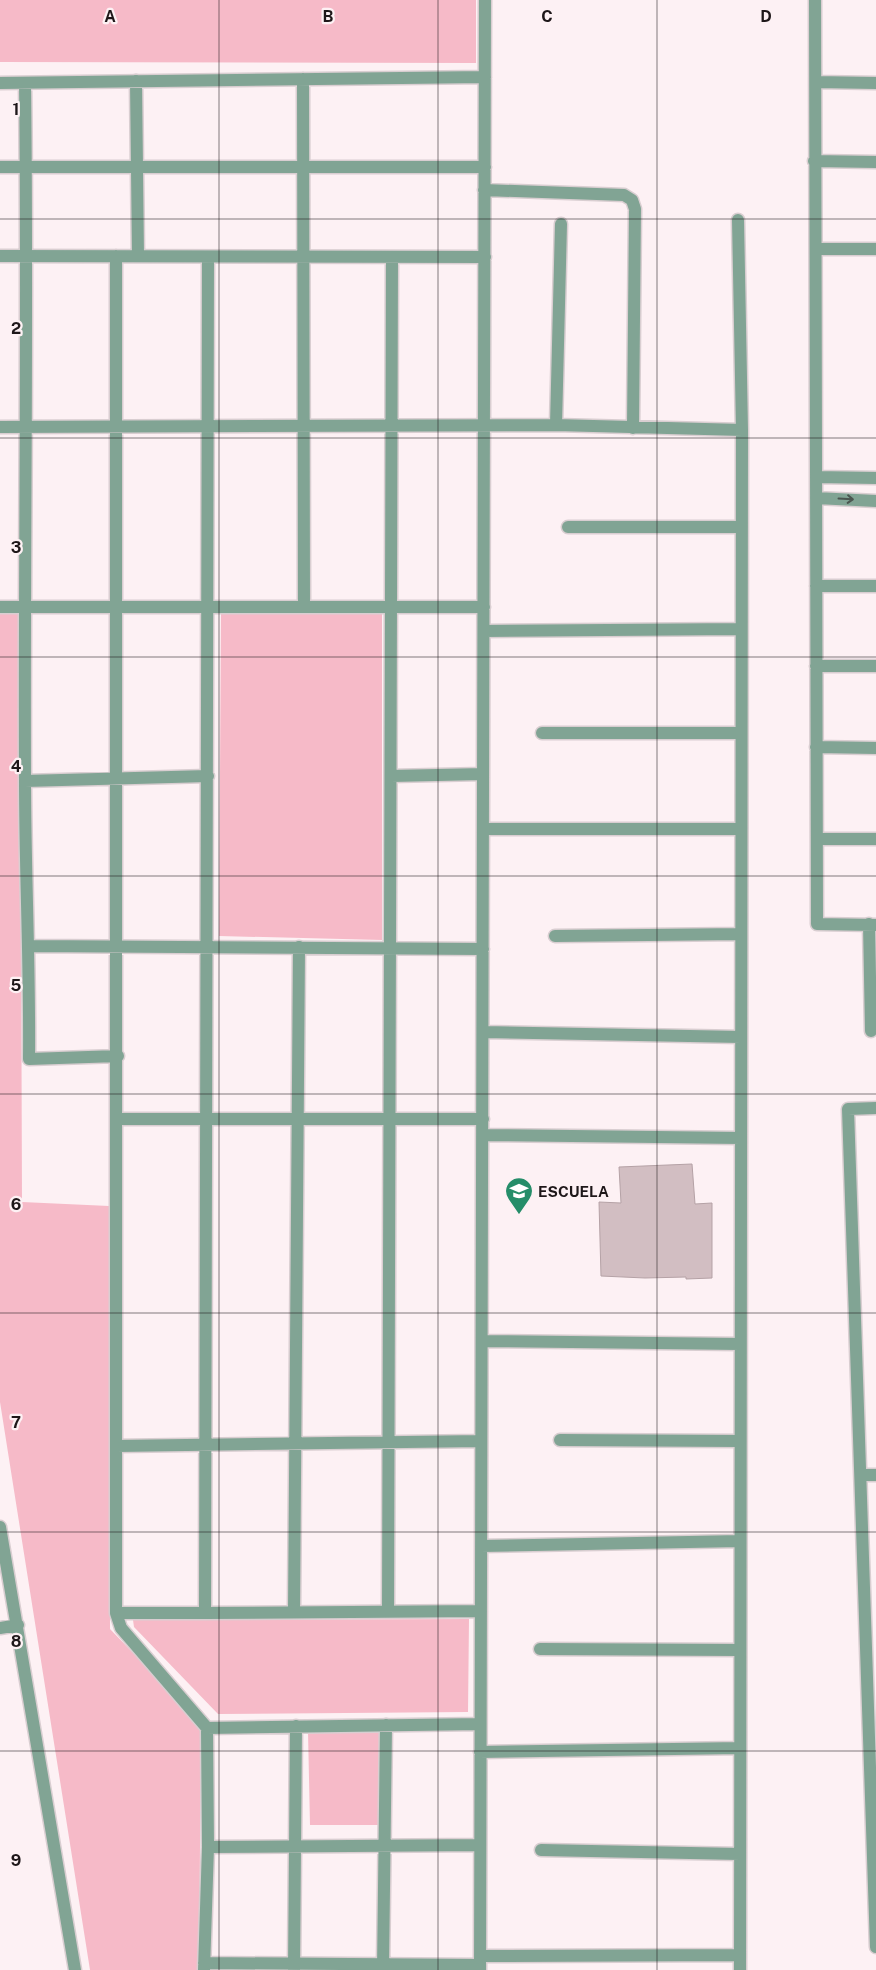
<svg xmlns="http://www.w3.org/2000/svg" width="876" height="1970" font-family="'Public Sans',sans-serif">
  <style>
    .green { fill: #f6bac8 }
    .building { fill: #d2bec2; stroke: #b5a2a6 }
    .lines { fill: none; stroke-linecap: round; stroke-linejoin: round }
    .minor-casing { stroke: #d9ced1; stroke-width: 15 }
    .minor { stroke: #81a494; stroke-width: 12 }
    .oneway { stroke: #4b5650 }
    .grid { fill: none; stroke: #1e1719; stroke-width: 1; stroke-opacity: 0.55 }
    .labels { text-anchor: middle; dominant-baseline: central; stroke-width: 4.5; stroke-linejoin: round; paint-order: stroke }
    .poi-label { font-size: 15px; font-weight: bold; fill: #1e1719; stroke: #fdf1f4; text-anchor: start }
    .grid-label { font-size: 16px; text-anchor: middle; font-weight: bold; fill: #1e1719; stroke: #fdf1f4; stroke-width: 4.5; stroke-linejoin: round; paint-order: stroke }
  </style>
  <rect width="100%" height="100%" fill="#fdf1f4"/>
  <path class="green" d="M 0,0 L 476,0 L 476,63 L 0,62 Z
    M 20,611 L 22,1202 L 109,1206 L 110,1629 L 201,1723 L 199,1970 L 90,1970 L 0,1402 L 0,612 Z
    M 221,613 L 382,614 L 382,940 L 219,936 Z
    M 469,1619 L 468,1712 L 218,1714 L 134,1627 L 133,1620 Z
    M 308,1732 L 380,1733 L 379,1825 L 310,1825 Z"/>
  <path class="building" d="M 692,1164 L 695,1204 L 712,1203 L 712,1278 L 686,1279 L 686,1277 L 645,1278 L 601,1276 L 599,1202 L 621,1203 L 619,1167 Z"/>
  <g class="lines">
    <g class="minor-casing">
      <path id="minor" d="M 815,0 L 817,924 L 876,925
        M 303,79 L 304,607
        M 136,81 L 138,256
        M 816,82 L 876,83
        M 0,83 L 485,77
        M 25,83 C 28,315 24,547 25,779 C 25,872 30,965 29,1059 L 118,1056
        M 814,161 L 876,162
        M 0,167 L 485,167
        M 484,190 L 624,195 L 632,200 L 635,209 L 633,428
        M 738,220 L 742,430 L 740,1970
        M 816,249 L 876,249
        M 0,256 L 485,257
        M 116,256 L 116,1613 L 121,1628 L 207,1728 L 208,1847 L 204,1970
        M 208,257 L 205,1613 L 481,1611
        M 556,425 L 561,224
        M 0,427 L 556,425 L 742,430
        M 816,477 L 876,478
        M 816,498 L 876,501
        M 568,527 L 741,527
        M 816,586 L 876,586
        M 0,607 L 484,607
        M 484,631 L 741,629
        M 816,666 L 876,666
        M 542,733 L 741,733
        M 816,747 L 876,748
        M 391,776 L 483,774
        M 25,781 L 208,776
        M 485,829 L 741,829
        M 817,839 L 876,839
        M 869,924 L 871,1031
        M 555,936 L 741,934
        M 30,946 L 483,949
        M 483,1032 L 741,1037
        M 876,1108 L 848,1109 L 876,1947
        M 117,1119 L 483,1119
        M 483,1135 L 741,1138
        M 482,1341 L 740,1344
        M 560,1440 L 740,1441
        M 116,1446 L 481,1441
        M 861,1475 L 876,1475
        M 0,1527 L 75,1970
        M 481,1546 L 740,1541
        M 294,1612 L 299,947
        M 388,1612 L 392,257
        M 116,1613 L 205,1613
        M 0,1628 L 18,1625
        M 540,1649 L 740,1650
        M 207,1728 L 480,1724
        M 480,1752 L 740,1748
        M 208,1847 L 480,1845
        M 541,1850 L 740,1854
        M 480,1956 L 740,1955
        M 204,1963 L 480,1965
        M 294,1970 L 296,1726
        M 383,1970 L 386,1725
        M 480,1970 L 485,0"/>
    </g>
    <use href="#minor" class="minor"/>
  </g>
  <defs><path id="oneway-shaft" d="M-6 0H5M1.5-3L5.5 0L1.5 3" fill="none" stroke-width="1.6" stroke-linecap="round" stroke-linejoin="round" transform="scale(1.25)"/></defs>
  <use class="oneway" href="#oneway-shaft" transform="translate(846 499) rotate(3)"/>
  <path class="grid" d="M 219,0 L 219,1970M 438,0 L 438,1970M 657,0 L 657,1970M 0,219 L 876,219M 0,438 L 876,438M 0,657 L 876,657M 0,876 L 876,876M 0,1094 L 876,1094M 0,1313 L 876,1313M 0,1532 L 876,1532M 0,1751 L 876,1751"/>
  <defs>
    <g id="school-pin" transform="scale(1.4375)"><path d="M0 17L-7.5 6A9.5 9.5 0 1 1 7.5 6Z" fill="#258d69" stroke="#fdf1f4"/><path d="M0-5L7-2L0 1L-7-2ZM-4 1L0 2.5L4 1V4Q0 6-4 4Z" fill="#fff"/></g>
  </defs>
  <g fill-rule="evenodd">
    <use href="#school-pin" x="519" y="1191"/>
  </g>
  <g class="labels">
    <g class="poi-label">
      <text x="538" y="1191">ESCUELA</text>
    </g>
  </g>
  <g class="grid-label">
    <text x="110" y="22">A</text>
    <text x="328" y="22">B</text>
    <text x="547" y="22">C</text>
    <text x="766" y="22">D</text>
    <text x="16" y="115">1</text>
    <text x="16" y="334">2</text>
    <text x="16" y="553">3</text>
    <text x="16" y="772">4</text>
    <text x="16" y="991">5</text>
    <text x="16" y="1210">6</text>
    <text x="16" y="1428">7</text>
    <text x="16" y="1647">8</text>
    <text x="16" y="1866">9</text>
  </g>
</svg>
